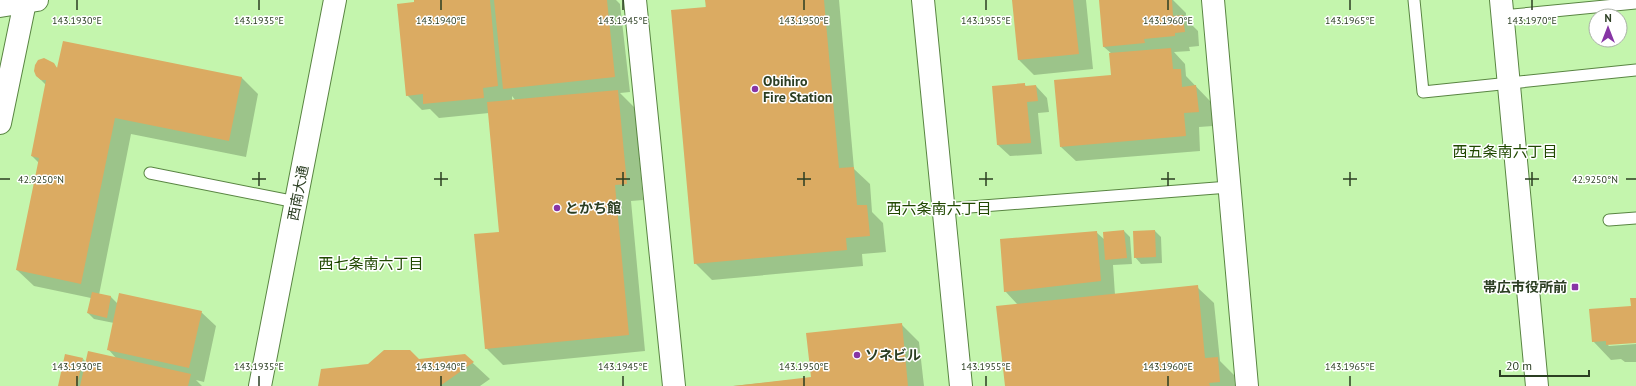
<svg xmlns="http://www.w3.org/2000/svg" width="1636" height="386" font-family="'PT Sans','Noto Sans JP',sans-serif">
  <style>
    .shadow { fill: #0003; fill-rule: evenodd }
    .building { fill: #dbab62 }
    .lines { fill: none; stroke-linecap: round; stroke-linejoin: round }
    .service-casing { stroke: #598542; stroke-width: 13 }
    .minor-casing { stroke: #598542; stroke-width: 24 }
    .tertiary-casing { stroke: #598542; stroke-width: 24 }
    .service { stroke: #fff; stroke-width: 11 }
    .minor { stroke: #fff; stroke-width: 22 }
    .tertiary { stroke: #fff; stroke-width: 22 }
    .ticks { fill: none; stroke: #2b3e22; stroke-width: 1.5 }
    .poi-dot { fill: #8735a5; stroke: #fff; stroke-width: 1.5 }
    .labels { text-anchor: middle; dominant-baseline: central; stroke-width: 3; stroke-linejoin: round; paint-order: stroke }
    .poi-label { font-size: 14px; font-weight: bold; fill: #2b3e22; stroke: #fff; text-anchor: start }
    .street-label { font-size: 14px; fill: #2b3e22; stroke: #fff }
    .neighbourhood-label { font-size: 15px; fill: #204800; stroke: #fff }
    .ticks-label { font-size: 10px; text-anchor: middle; fill: #2b3e22; stroke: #fff; stroke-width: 3; stroke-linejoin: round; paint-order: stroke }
  </style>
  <rect width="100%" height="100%" fill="#c4f5ad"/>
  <path class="shadow" d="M 415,0 L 616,0 L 620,4 L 630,92 L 620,93 L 635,108 L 643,200 L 631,201 L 645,351 L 503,365 L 486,348 L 500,232 L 489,113 L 439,118 L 430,109 L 422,110 L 407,95 ZM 512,96 L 516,101 L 512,101 Z
    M 706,0 L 839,0 L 854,169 L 870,184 L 872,212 L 883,223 L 886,252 L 862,254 L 863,266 L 712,280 L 695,263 Z
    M 1013,0 L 1086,0 L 1093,69 L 1034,75 L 1019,60 Z
    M 1100,0 L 1173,0 L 1186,13 L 1186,19 L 1198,31 L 1199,46 L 1189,47 L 1190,51 L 1174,52 L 1185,64 L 1186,76 L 1210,101 L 1213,126 L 1199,127 L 1200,151 L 1076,161 L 1061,147 L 1112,76 L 1112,54 L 1104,47 Z
    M 64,42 L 242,78 L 258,94 L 246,157 L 131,134 L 99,295 L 111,297 L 118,304 L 201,312 L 216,326 L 204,382 L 196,380 L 202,386 L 59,386 L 83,359 L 87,363 L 116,358 L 108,349 L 114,323 L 94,319 L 88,313 L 91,298 L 34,286 L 17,270 L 39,163 L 32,156 L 46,85 L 37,76 L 53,64 L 58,69 Z
    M 1024,84 L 1027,87 L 1036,86 L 1047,98 L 1049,112 L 1038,113 L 1042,154 L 1010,156 L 998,145 L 994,87 Z
    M 1124,231 L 1130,237 L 1132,264 L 1113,265 L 1115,295 L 1197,287 L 1214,303 L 1220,361 L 1234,375 L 1235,386 L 1006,386 L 1018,305 L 1005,291 L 1096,232 L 1105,240 Z
    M 1155,231 L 1161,237 L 1162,263 L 1141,264 L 1135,257 Z
    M 1636,299 L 1636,342 L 1607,344 L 1609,346 L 1636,344 L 1636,362 L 1625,362 L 1621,359 L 1611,360 L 1593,341 L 1632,307 Z
    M 901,324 L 919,342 L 924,386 L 733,386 L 812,378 Z
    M 464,355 L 490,379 L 480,386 L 319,386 L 419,360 Z"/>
  <path class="building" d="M 414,0 L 490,0 L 498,86 L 483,88 L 484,98 L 423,104 L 423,94 L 406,96 L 397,4 L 414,2 Z
    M 494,0 L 607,0 L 615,77 L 503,89 Z
    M 705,0 L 824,0 L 839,168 L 854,167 L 857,205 L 867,205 L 870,236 L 846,238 L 847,250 L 694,264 L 671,10 L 706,7 Z
    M 1012,0 L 1073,0 L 1079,54 L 1018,60 Z
    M 1099,0 L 1172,0 L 1173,16 L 1183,15 L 1185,32 L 1175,33 L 1175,36 L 1144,39 L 1145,43 L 1103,47 Z
    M 63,41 L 242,77 L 229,141 L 115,118 L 81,284 L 16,270 L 39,158 L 31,156 L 46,80 L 41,80 L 36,76 L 34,71 L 35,65 L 38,60 L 44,58 L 54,63 L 57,68 Z
    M 1171,48 L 1173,69 L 1181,69 L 1182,87 L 1196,85 L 1199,112 L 1184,113 L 1186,136 L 1060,147 L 1054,80 L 1111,75 L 1109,53 Z
    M 1025,83 L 1025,86 L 1036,85 L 1038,101 L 1027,102 L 1031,143 L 997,145 L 992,86 Z
    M 618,90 L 627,184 L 615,185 L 629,335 L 485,349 L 474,234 L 499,232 L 487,102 Z
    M 1124,230 L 1127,258 L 1105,260 L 1103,232 Z
    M 1155,230 L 1156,257 L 1134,258 L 1133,231 Z
    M 1097,231 L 1101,281 L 1004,292 L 1000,239 Z
    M 1198,285 L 1205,358 L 1218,357 L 1220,382 L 1209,383 L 1210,386 L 1005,386 L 996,306 Z
    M 92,292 L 111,296 L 107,318 L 87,313 Z
    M 119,293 L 202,311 L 189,368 L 107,350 Z
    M 1630,298 L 1636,298 L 1636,343 L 1606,345 L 1606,341 L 1592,342 L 1589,309 L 1631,306 Z
    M 902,323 L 908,386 L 733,386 L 811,377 L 806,333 Z
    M 384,350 L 410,350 L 419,359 L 465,354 L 474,362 L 440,386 L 318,386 L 321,369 L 368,364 Z
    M 88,351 L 191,374 L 188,386 L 80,386 Z
    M 65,354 L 83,358 L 77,386 L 58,386 Z"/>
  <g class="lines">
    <g class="service-casing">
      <path id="service" d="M 1414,0 L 1423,92 L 1636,70
        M 1502,16 L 1636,3
        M 150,173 L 296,202
        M 944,209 L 1229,187
        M 1609,220 L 1636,218"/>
    </g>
    <g class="minor-casing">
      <path id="minor" d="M 635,0 L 674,386
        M 923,0 L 961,386
        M 1213,0 L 1247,386
        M 0,123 L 25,2"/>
    </g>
    <g class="tertiary-casing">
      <path id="tertiary" d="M 1501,0 L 1537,386
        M 0,6 L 37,0
        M 260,386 L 335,0"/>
    </g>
    <use href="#service" class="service"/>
    <use href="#minor" class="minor"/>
    <use href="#tertiary" class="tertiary"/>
  </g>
  <path class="ticks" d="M 77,0 L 77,10M 259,0 L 259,10M 441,0 L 441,10M 623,0 L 623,10M 804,0 L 804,10M 986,0 L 986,10M 1168,0 L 1168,10M 1350,0 L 1350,10M 1532,0 L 1532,10M 259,172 L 259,186M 441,172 L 441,186M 623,172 L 623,186M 804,172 L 804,186M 986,172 L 986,186M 1168,172 L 1168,186M 1350,172 L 1350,186M 1532,172 L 1532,186M 0,179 L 10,179M 252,179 L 266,179M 434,179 L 448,179M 616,179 L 630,179M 797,179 L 811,179M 979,179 L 993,179M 1161,179 L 1175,179M 1343,179 L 1357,179M 1525,179 L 1539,179M 1626,179 L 1636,179M 77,376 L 77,386M 259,376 L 259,386M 441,376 L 441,386M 623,376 L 623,386M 804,376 L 804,386M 986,376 L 986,386M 1168,376 L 1168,386M 1350,376 L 1350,386"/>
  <g class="poi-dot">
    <circle cx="755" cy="89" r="4"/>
    <circle cx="557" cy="208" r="4"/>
    <rect x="1571" y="283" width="8" height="8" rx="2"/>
    <circle cx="857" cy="355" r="4"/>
  </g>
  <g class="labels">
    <g class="poi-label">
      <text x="763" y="81">Obihiro<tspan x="763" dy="16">Fire Station</tspan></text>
      <text x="565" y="208">とかち館</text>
      <text x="1567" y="287" text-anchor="end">帯広市役所前</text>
      <text x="865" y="355">ソネビル</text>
    </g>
    <g class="street-label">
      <text transform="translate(298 193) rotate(-79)">西南大通</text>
    </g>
    <g class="neighbourhood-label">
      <text x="1505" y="151">西五条南六丁目</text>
      <text x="939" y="208">西六条南六丁目</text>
      <text x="371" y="263">西七条南六丁目</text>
    </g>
  </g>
  <g class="ticks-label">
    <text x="77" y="24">143.1930°E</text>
    <text x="259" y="24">143.1935°E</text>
    <text x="441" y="24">143.1940°E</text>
    <text x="623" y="24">143.1945°E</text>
    <text x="804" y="24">143.1950°E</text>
    <text x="986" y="24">143.1955°E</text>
    <text x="1168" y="24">143.1960°E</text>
    <text x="1350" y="24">143.1965°E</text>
    <text x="1532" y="24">143.1970°E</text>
    <text x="41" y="183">42.9250°N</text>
    <text x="1595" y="183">42.9250°N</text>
    <text x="77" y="370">143.1930°E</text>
    <text x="259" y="370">143.1935°E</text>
    <text x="441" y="370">143.1940°E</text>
    <text x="623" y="370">143.1945°E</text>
    <text x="804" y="370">143.1950°E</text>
    <text x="986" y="370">143.1955°E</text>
    <text x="1168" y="370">143.1960°E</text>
    <text x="1350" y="370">143.1965°E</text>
  </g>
  <g transform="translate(1608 28)"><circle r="19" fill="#ffffff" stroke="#aab2a7"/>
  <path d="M0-3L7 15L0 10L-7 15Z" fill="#8735a5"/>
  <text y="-6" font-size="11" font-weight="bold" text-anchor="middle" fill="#2b3e22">N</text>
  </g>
  <path d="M1500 370v6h89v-6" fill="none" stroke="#2b3e22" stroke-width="2"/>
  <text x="1506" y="370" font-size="12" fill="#2b3e22" stroke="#ffffff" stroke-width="3" paint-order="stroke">20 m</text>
</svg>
